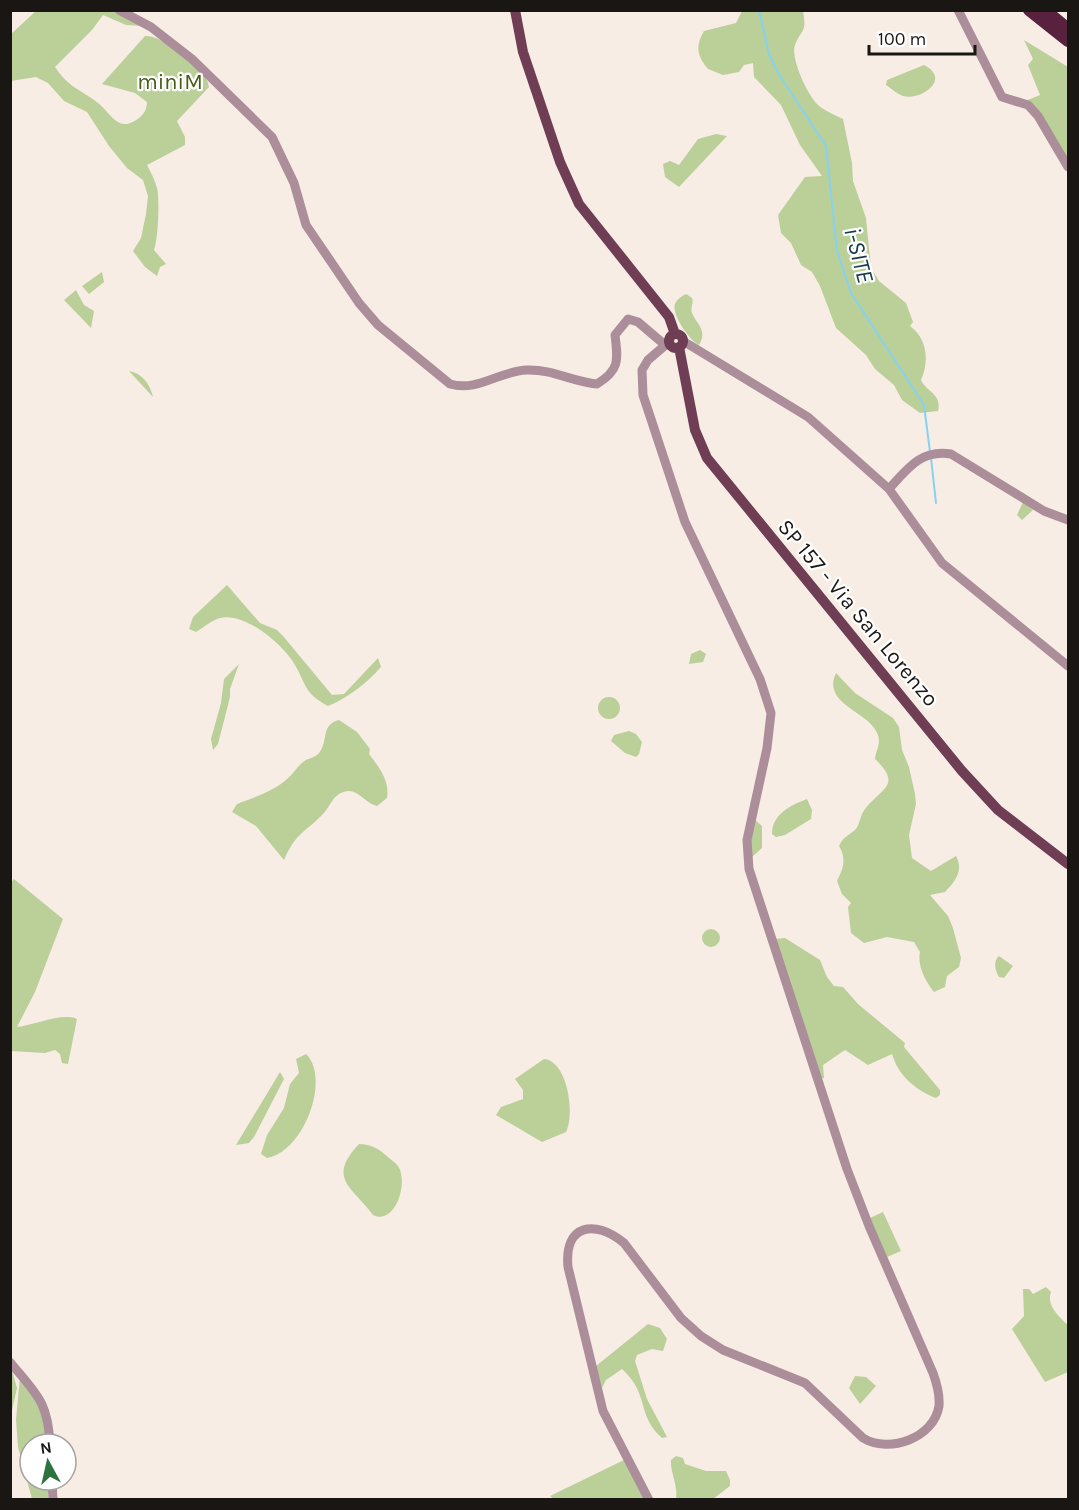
<svg xmlns="http://www.w3.org/2000/svg" width="1079" height="1510" font-family="Karla,sans-serif">
  <style>
    .green { fill: #bbcf99 }
    .lines { fill: none; stroke-linecap: round; stroke-linejoin: round }
    .stream { stroke: #85d2f1; stroke-width: 2 }
    .minor { stroke: #ab8e9a; stroke-width: 9 }
    .major { stroke: #6f3e55; stroke-width: 10 }
    .highway { stroke: #58213d; stroke-width: 12 }
    .labels { text-anchor: middle; dominant-baseline: central; stroke-width: 4.5; stroke-linejoin: round; paint-order: stroke }
    .park-label { font-size: 22px; fill: #485b19; stroke: #fff }
    .street-label { font-size: 22px; fill: #191613; stroke: #fff }
    .water-label { font-size: 24px; font-style: italic; fill: #183c49; stroke: #fff }
  </style>
  <rect width="100%" height="100%" fill="#f7ede4"/>
  <path class="green" d="M 37,10 L 115,11 L 146,26 L 126,25 L 103,15 L 92,30 L 55,67 C 70,89 79,88 98,103 C 112,114 118,134 139,118 C 144,114 147,109 147,102 L 135,93 L 102,84 L 145,36 C 161,34 209,70 209,87 L 177,121 L 185,137 L 185,145 L 147,165 C 151,173 155,180 157,188 C 160,199 158,240 154,250 L 166,264 L 160,267 L 157,276 L 145,267 L 133,251 L 141,238 L 146,214 L 148,196 L 143,180 L 127,168 L 109,146 L 87,112 L 64,101 L 48,83 L 36,77 L 11,81 L 11,34 Z
    M 742,11 L 803,11 C 807,33 802,28 795,45 C 790,58 808,96 818,105 C 825,111 835,115 843,119 L 852,163 L 853,181 L 866,218 L 871,268 L 879,281 L 906,303 L 913,322 L 910,326 C 928,339 929,362 921,380 C 927,393 942,393 938,411 L 920,413 L 902,400 L 894,385 L 875,369 L 866,355 L 836,328 L 820,286 L 812,272 L 801,265 L 791,243 L 781,233 L 778,215 L 805,177 L 822,176 L 800,145 L 781,105 L 754,77 L 753,63 L 744,65 L 739,72 L 723,75 L 708,69 C 697,56 695,46 704,31 L 736,23 Z
    M 1024,40 L 1068,67 L 1068,156 L 1064,160 L 1025,101 L 1040,95 L 1028,65 L 1033,59 Z
    M 924,65 C 952,79 921,101 903,96 C 897,94 891,88 886,85 L 887,80 Z
    M 716,134 L 727,136 L 679,187 L 665,177 L 663,164 L 670,161 L 679,165 L 698,139 Z
    M 102,272 L 104,282 L 89,294 L 82,286 Z
    M 76,290 L 84,305 L 94,311 L 91,328 L 64,300 Z
    M 686,294 L 692,298 C 694,304 690,307 692,313 C 697,325 708,330 699,345 C 690,341 671,314 675,304 C 677,299 682,296 686,294 Z
    M 129,371 C 142,373 150,384 153,397 Z
    M 1023,502 L 1033,510 L 1022,520 L 1017,515 Z
    M 227,585 L 260,623 L 277,630 L 283,636 L 332,695 L 344,694 L 378,658 L 381,667 C 367,683 348,698 328,706 C 304,693 307,686 295,665 C 283,644 245,612 220,618 C 212,620 203,628 196,632 L 189,629 L 193,617 Z
    M 700,650 L 706,654 L 703,662 L 689,664 L 691,654 Z
    M 239,664 L 230,689 L 230,697 L 218,744 L 213,750 L 211,739 L 221,703 L 224,679 Z
    M 836,673 L 855,693 L 893,718 L 899,727 L 902,750 L 909,767 L 915,794 L 916,804 L 909,835 L 912,858 L 931,871 L 956,856 C 964,871 955,881 945,892 L 930,895 L 948,916 L 953,928 L 961,958 L 959,967 L 947,976 L 945,987 L 934,992 C 925,981 917,965 920,952 L 914,942 L 887,937 L 864,943 L 851,933 L 848,907 L 851,903 L 842,894 L 837,881 C 843,869 847,859 839,846 C 843,837 848,836 855,830 C 860,825 860,815 865,809 C 883,787 902,785 875,759 C 876,750 881,744 878,735 C 870,711 821,705 836,673 Z
    M598 708a11 11 0 1 1 22 0a11 11 0 1 1-22 0Z
    M 339,720 L 357,732 L 370,749 L 369,754 C 379,767 390,781 387,798 L 377,806 C 367,804 358,790 348,791 C 333,793 332,804 324,813 C 306,832 296,832 284,860 L 256,826 L 232,812 L 237,804 C 253,798 274,791 287,779 C 293,774 297,767 303,762 C 308,758 315,758 319,753 C 329,741 320,725 339,720 Z
    M 629,731 L 636,734 L 642,742 L 639,754 L 636,757 L 625,753 L 611,741 L 614,735 Z
    M 807,799 L 812,810 L 811,819 L 785,835 L 776,837 L 772,834 C 772,814 791,805 807,799 Z
    M 754,819 L 762,826 L 762,848 L 752,857 L 749,841 Z
    M 14,879 L 63,919 L 35,992 L 17,1027 C 34,1025 64,1012 77,1019 L 68,1064 L 62,1063 L 60,1054 L 55,1050 L 45,1053 L 11,1051 L 10,884 Z
    M702 938a9 9 0 1 1 18 0a9 9 0 1 1-18 0Z
    M 785,938 L 820,960 L 827,977 L 834,986 L 843,987 L 858,1004 L 905,1043 L 904,1047 L 940,1090 L 940,1095 L 936,1098 C 915,1090 898,1075 892,1054 L 868,1065 L 845,1050 L 823,1065 L 824,1078 L 819,1079 L 774,939 Z
    M 999,956 L 1013,966 L 1004,978 L 999,977 C 995,971 993,961 999,956 Z
    M 306,1054 C 331,1078 304,1152 267,1158 L 261,1154 L 267,1135 L 284,1108 L 290,1084 L 299,1073 L 296,1059 Z
    M 544,1059 C 568,1061 575,1115 566,1132 L 542,1142 L 496,1115 L 501,1107 L 523,1099 L 523,1090 L 515,1079 Z
    M 280,1072 L 284,1079 L 254,1137 L 249,1143 L 236,1145 Z
    M 359,1144 C 371,1144 379,1149 388,1157 C 391,1160 396,1163 398,1166 C 409,1183 395,1226 373,1215 C 353,1187 326,1179 359,1144 Z
    M 883,1212 L 901,1251 L 887,1257 L 870,1218 Z
    M 1046,1287 L 1051,1292 C 1046,1305 1059,1317 1068,1325 L 1068,1372 L 1045,1382 L 1012,1329 L 1024,1316 L 1023,1289 L 1029,1289 L 1033,1294 Z
    M 648,1324 L 660,1328 L 667,1339 L 663,1351 L 652,1349 L 637,1355 L 635,1361 L 647,1399 L 667,1437 L 662,1438 C 636,1415 650,1394 622,1369 L 606,1380 L 602,1388 L 596,1366 Z
    M 11,1367 L 17,1388 L 11,1415 Z
    M 20,1376 L 42,1409 L 48,1444 L 30,1444 L 30,1480 L 48,1480 L 48,1499 L 32,1499 L 18,1447 L 16,1420 Z
    M 855,1376 L 866,1377 L 876,1386 L 860,1404 L 849,1388 Z
    M 676,1456 L 683,1458 L 685,1464 L 706,1471 L 726,1471 L 730,1480 L 730,1486 L 713,1499 L 676,1499 C 678,1484 670,1472 671,1460 Z
    M 624,1460 L 644,1499 L 555,1500 L 550,1496 Z"/>
  <g class="lines">
    <path class="stream" d="M 759,10 L 769,54 L 778,73 L 826,146 L 837,251 L 851,293 L 924,405 L 930,452
      M 931,458 L 936,503"/>
    <path class="minor" d="M 119,10 L 151,27 L 192,59 L 272,137 L 294,183 L 306,225 L 359,303 L 378,325 L 450,384 C 478,392 499,371 527,370 C 552,369 573,382 597,384 C 620,370 618,360 615,335 L 628,319 L 638,322 L 665,345
      M 958,10 L 1002,97 L 1028,105 L 1038,116 L 1068,167
      M 683,341 L 808,417 L 889,489 L 942,563 L 1068,666
      M 889,489 C 907,469 921,449 951,454 L 1044,511 L 1068,520
      M 10,1362 C 36,1394 48,1401 50,1444
      M 52,1480 L 53,1500
      M 649,1500 L 603,1411 L 568,1267 C 564,1224 595,1219 624,1243 L 681,1318 L 701,1336 L 723,1350 L 805,1383 L 863,1438 C 889,1454 934,1438 939,1406 C 940,1394 937,1384 933,1373 L 869,1226 L 847,1169 L 749,869 L 747,840 L 767,748 L 771,713 L 760,679 L 685,522 L 643,395 L 642,370 L 648,360 L 669,342"/>
    <path class="major" d="M 515,10 L 523,52 L 560,162 L 579,204 L 669,317 L 675,334
      M669 341a7 7 0 1 1 14 0a7 7 0 1 1-14 0Z
      M 679,347 L 695,430 L 707,458 L 962,771 L 998,810 L 1068,864"/>
    <path class="highway" d="M 1029,10 L 1068,41
      M 1045,10 L 1068,29"/>
  </g>
  <g class="labels">
    <g class="park-label">
      <text x="170" y="82">miniM</text>
    </g>
    <g class="street-label">
      <text transform="translate(858 613) rotate(50)">SP 157 - Via San Lorenzo</text>
    </g>
    <g class="water-label">
      <text transform="translate(859 255) rotate(75)">i-SITE</text>
    </g>
  </g>
  <rect width="1079" height="1510" fill="none" stroke="#191613" stroke-width="24"/>
  <g transform="translate(48 1462) rotate(352)"><circle r="28" fill="#ffffff" stroke="#a3a2a1" stroke-width="1.5"/>
  <path d="M0-4.5L10 22L0 15L-10 22Z" fill="#2c733f"/>
  <text y="-9" font-size="16" font-weight="bold" text-anchor="middle" fill="#191613">N</text>
  </g>
  <path d="M869 45v9h106v-9" fill="none" stroke="#191613" stroke-width="3"/>
  <text x="878" y="45" font-size="18" fill="#191613" stroke="#ffffff" stroke-width="4.5" paint-order="stroke">100 m</text>
</svg>
